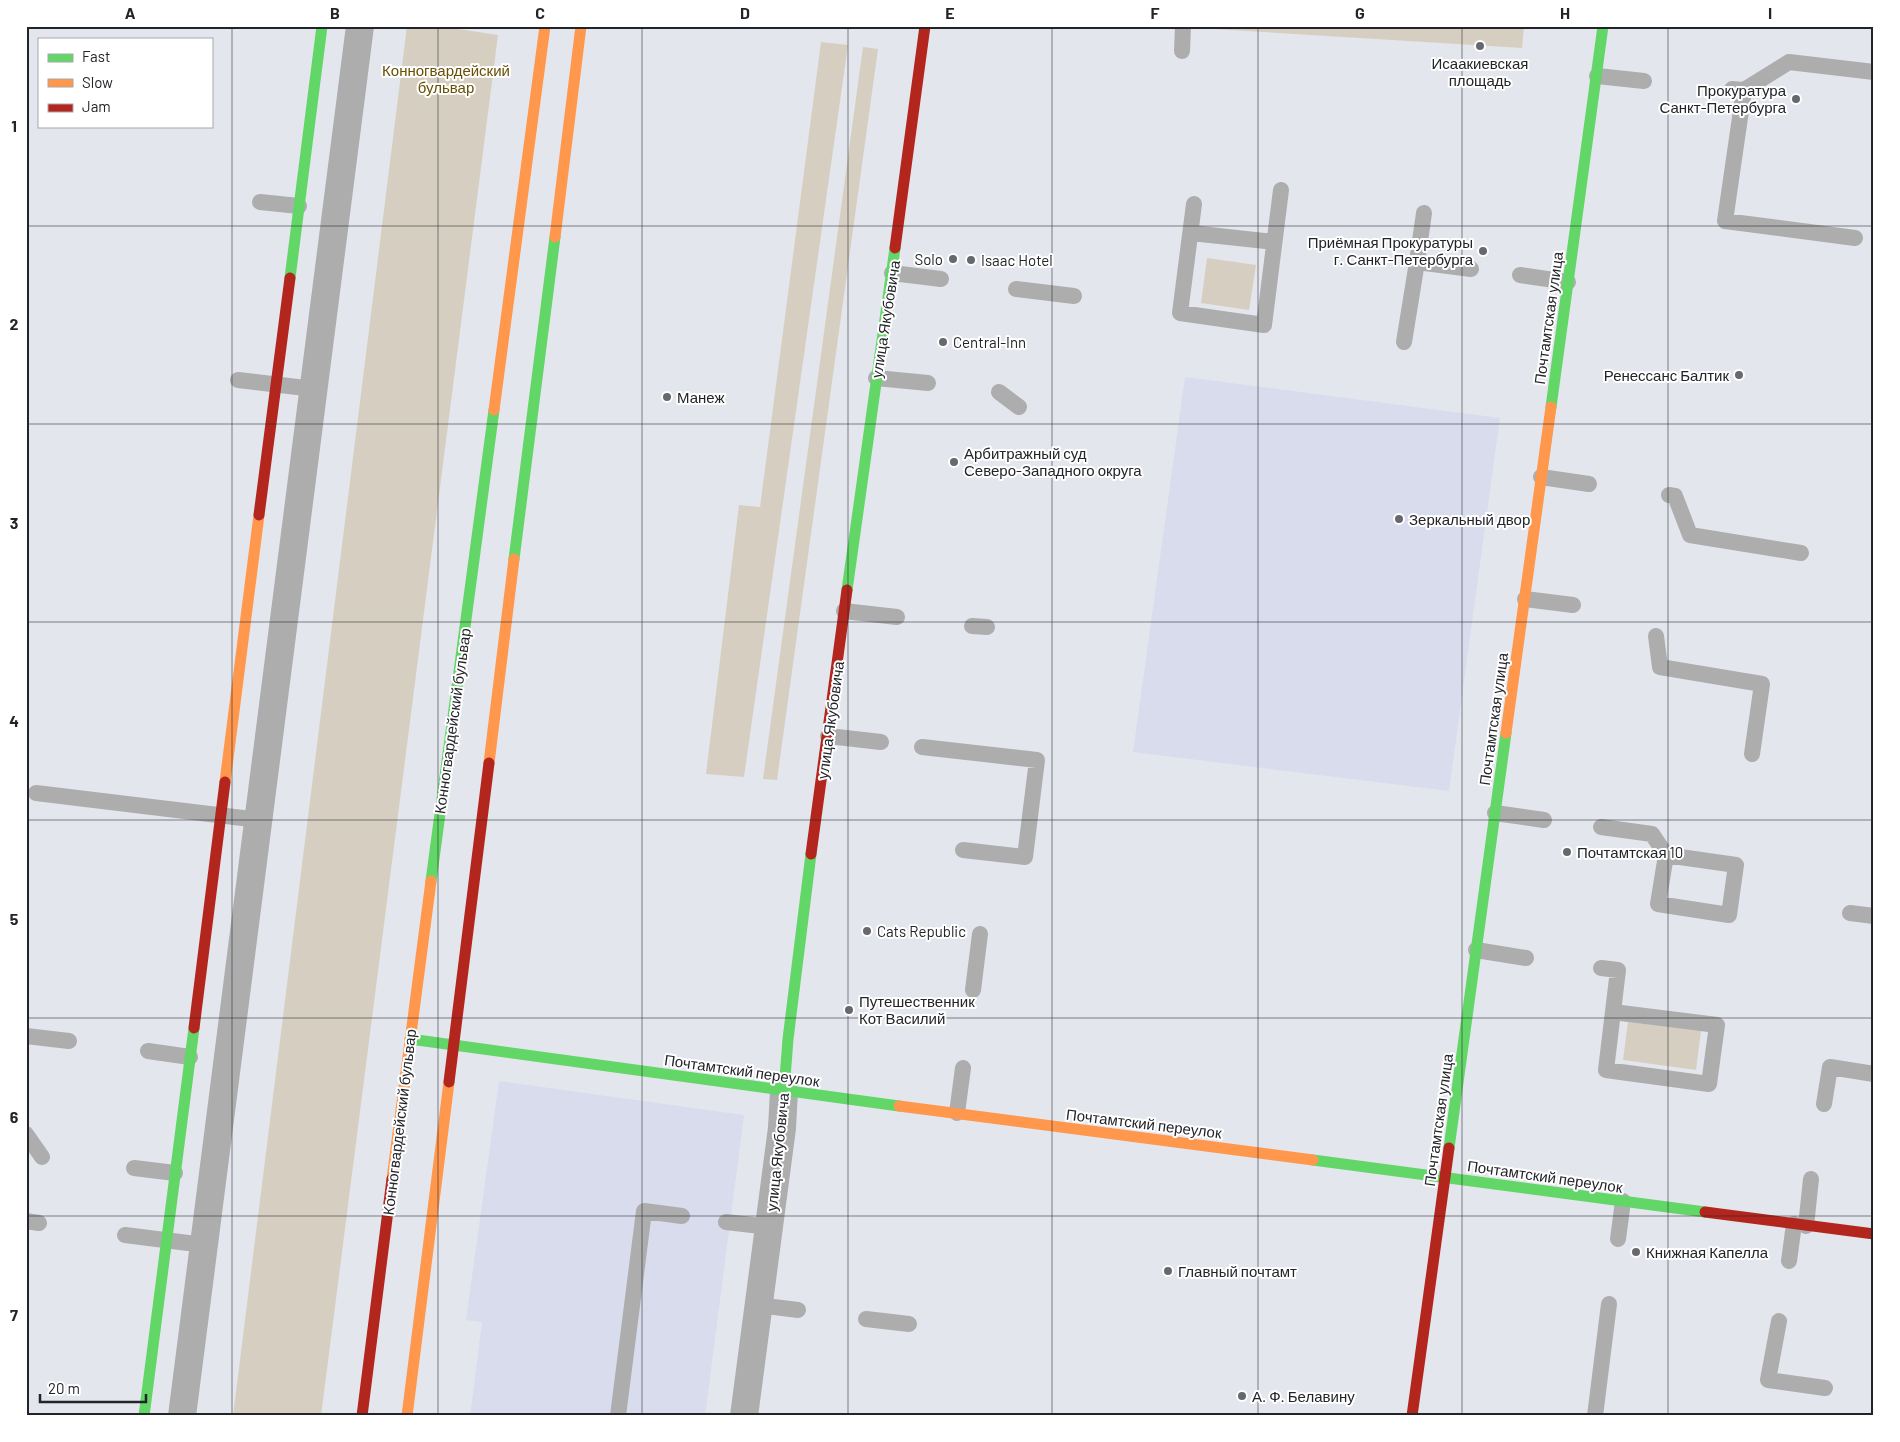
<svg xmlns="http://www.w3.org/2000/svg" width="1900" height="1442" font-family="Barlow,sans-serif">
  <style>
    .built { fill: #d9dcec }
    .green { fill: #d6cfc1 }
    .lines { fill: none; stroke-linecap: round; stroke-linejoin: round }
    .lane { stroke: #adadad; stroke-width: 16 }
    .street { stroke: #adadad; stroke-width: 28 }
    .fast { stroke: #63d668; stroke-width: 11 }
    .slow { stroke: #ff974d; stroke-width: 11 }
    .jam { stroke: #b3261e; stroke-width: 11 }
    .grid { fill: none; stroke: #232429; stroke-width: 1; stroke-opacity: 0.55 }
    .poi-dot { fill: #67686e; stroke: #fff; stroke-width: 2 }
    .labels { text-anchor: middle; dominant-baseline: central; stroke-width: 4; stroke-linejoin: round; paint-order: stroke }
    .poi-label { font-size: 15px; fill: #232429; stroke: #fff; text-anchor: start }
    .park-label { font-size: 15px; fill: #684f03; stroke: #fff }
    .street-label { font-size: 15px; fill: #232429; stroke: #fff }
    .neatline { fill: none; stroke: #232429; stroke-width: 2 }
    .grid-label { font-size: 16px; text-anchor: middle; font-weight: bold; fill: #232429 }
  </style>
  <rect width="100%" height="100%" fill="#e4e6ee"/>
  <path class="built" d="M 1185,377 L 1500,418 L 1449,791 L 1133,752 Z
    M 499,1081 L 744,1115 L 705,1416 L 470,1416 L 482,1322 L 466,1320 Z"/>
  <path class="green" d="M 407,26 L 438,26 L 498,35 L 321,1416 L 233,1416 Z
    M 1198,26 L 1524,26 L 1522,48 L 1198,28 Z
    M 821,42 L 848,45 L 744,777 L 706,774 L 739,505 L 760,507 Z
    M 863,47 L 878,49 L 777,780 L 763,779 Z
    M 1207,258 L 1256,265 L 1249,310 L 1201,303 Z
    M 1628,1022 L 1701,1031 L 1696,1070 L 1623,1060 Z"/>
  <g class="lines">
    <path class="lane" d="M 1182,51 L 1183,26
      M 1597,76 L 1644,81
      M 1732,89 L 1744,90 L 1725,221 L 1855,238
      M 1744,90 L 1789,62 L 1874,72
      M 260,202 L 299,206
      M 1194,204 L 1180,313 L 1264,325 L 1281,190
      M 1424,213 L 1417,262 L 1471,269
      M 1191,233 L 1274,242
      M 892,273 L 941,279
      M 1520,275 L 1568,282
      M 1016,289 L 1074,296
      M 1404,342 L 1417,262
      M 876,378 L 928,383
      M 238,380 L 314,389
      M 999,392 L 1019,407
      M 1541,477 L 1589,484
      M 1669,495 L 1675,496 L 1690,535 L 1801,553
      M 1525,599 L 1573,605
      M 844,611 L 897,617
      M 972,626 L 987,627
      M 1656,636 L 1660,667 L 1762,684 L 1752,754
      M 828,736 L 881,742
      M 922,747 L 1037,760 L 1025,857 L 963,850
      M 36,793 L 259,820
      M 1495,813 L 1544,820
      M 1601,827 L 1652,834 L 1666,855 L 1658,904 L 1729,915 L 1736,865 L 1666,855
      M 1850,913 L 1874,916
      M 1476,950 L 1526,958
      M 1601,968 L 1618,970 L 1606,1070 L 1709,1084 L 1717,1025 L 1613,1012
      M 973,990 L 980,934
      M 26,1036 L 69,1041
      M 148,1051 L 190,1057
      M 1824,1104 L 1830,1067 L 1874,1074
      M 957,1113 L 963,1068
      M 26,1134 L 42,1157
      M 134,1168 L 175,1173
      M 26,1221 L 39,1223
      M 726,1222 L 769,1227
      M 1806,1226 L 1811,1179
      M 125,1235 L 204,1245
      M 1618,1239 L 1623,1201
      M 1789,1261 L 1794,1224
      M 758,1305 L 798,1310
      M 866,1319 L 909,1324
      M 1779,1321 L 1768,1380 L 1825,1388
      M 618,1416 L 644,1211 L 682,1216
      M 1595,1416 L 1609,1304"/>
    <path class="street" d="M 182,1416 L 360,26
      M 744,1416 L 782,1128 L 784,1091"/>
    <path class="fast" d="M 290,278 L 322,26
      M 1551,407 L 1603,26
      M 514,559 L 555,237
      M 847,590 L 895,248
      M 431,881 L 494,410
      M 410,1039 L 899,1106
      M 784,1091 L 788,1039 L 811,854
      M 1449,1148 L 1506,733
      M 1313,1160 L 1705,1212
      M 144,1416 L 194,1028"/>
    <path class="slow" d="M 555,237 L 581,26
      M 494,410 L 545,26
      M 1506,733 L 1551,407
      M 489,763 L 514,559
      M 225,782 L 259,515
      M 899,1106 L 1313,1160
      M 392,1179 L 431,881
      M 407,1416 L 449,1082"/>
    <path class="jam" d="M 895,248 L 925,26
      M 259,515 L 290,278
      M 811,854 L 847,590
      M 194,1028 L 225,782
      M 449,1082 L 489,763
      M 1705,1212 L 1874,1234
      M 362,1416 L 392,1179
      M 1412,1416 L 1449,1148"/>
  </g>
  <path class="grid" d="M 232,26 L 232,1416M 438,26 L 438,1416M 642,26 L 642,1416M 848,26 L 848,1416M 1052,26 L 1052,1416M 1258,26 L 1258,1416M 1462,26 L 1462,1416M 1668,26 L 1668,1416M 26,226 L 1874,226M 26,424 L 1874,424M 26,622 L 1874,622M 26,820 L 1874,820M 26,1018 L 1874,1018M 26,1216 L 1874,1216"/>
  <g class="poi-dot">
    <circle cx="1480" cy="46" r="5"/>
    <circle cx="1796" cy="99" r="5"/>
    <circle cx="1483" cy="251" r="5"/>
    <circle cx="953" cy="259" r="5"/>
    <circle cx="971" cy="260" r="5"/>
    <circle cx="943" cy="342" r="5"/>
    <circle cx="1739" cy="375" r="5"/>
    <circle cx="667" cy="397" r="5"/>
    <circle cx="954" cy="462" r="5"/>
    <circle cx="1399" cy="519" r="5"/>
    <circle cx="1567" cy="852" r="5"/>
    <circle cx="867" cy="931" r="5"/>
    <circle cx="849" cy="1010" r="5"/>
    <circle cx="1636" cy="1252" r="5"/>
    <circle cx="1168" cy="1271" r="5"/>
    <circle cx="1242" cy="1396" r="5"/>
  </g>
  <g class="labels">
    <g class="poi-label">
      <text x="1480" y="63" text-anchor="middle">Исаакиевская<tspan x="1480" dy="17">площадь</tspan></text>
      <text x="1786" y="90" text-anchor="end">Прокуратура<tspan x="1786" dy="17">Санкт-Петербурга</tspan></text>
      <text x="1473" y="242" text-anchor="end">Приёмная Прокуратуры<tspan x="1473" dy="17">г. Санкт-Петербурга</tspan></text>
      <text x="943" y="259" text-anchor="end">Solo</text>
      <text x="981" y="260">Isaac Hotel</text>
      <text x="953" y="342">Central-Inn</text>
      <text x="1729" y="375" text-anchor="end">Ренессанс Балтик</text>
      <text x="677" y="397">Манеж</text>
      <text x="964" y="453">Арбитражный суд<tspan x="964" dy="17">Северо-Западного округа</tspan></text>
      <text x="1409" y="519">Зеркальный двор</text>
      <text x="1577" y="852">Почтамтская 10</text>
      <text x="877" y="931">Cats Republic</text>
      <text x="859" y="1001">Путешественник<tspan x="859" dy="17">Кот Василий</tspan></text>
      <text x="1646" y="1252">Книжная Капелла</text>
      <text x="1178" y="1271">Главный почтамт</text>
      <text x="1252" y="1396">А. Ф. Белавину</text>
    </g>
    <g class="park-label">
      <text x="446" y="70">Конногвардейский<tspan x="446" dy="17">бульвар</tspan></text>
    </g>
    <g class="street-label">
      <text transform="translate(1548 318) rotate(-82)">Почтамтская улица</text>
      <text transform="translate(885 319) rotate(-81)">улица Якубовича</text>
      <text transform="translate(1493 719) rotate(-82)">Почтамтская улица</text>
      <text transform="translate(830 720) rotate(-82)">улица Якубовича</text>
      <text transform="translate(452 721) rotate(-82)">Конногвардейский бульвар</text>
      <text transform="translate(742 1070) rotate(8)">Почтамтский переулок</text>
      <text transform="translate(1438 1120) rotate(-82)">Почтамтская улица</text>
      <text transform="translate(399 1122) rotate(-83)">Конногвардейский бульвар</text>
      <text transform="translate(1144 1123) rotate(7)">Почтамтский переулок</text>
      <text transform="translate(777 1152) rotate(-84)">улица Якубовича</text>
      <text transform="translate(1545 1176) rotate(8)">Почтамтский переулок</text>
    </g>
  </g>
  <rect width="1900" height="1442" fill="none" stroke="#ffffff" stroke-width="55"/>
  <rect x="38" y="38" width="175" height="90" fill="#ffffff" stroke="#a7a7a9"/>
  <rect x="48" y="54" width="25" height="8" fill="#63d668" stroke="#a7a7a9"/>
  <text x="82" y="62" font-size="15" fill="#232429">Fast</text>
  <rect x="48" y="79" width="25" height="8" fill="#ff974d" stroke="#a7a7a9"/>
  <text x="82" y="88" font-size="15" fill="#232429">Slow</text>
  <rect x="48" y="104" width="25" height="8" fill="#b3261e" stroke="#a7a7a9"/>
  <text x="82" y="112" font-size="15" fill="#232429">Jam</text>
  <path d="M40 1394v8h106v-8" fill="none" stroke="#232429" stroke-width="2.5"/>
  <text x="48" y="1394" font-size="15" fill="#232429" stroke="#ffffff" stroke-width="4" paint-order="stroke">20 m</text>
  <rect x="28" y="28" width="1844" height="1386" class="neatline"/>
  <g class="grid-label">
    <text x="130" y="19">A</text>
    <text x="335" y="19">B</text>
    <text x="540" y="19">C</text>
    <text x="745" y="19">D</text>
    <text x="950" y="19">E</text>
    <text x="1155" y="19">F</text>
    <text x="1360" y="19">G</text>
    <text x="1565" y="19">H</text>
    <text x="1770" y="19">I</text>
    <text x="14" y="132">1</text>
    <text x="14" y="330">2</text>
    <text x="14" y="529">3</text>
    <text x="14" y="727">4</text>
    <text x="14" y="925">5</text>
    <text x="14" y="1123">6</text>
    <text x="14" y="1321">7</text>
  </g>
</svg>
